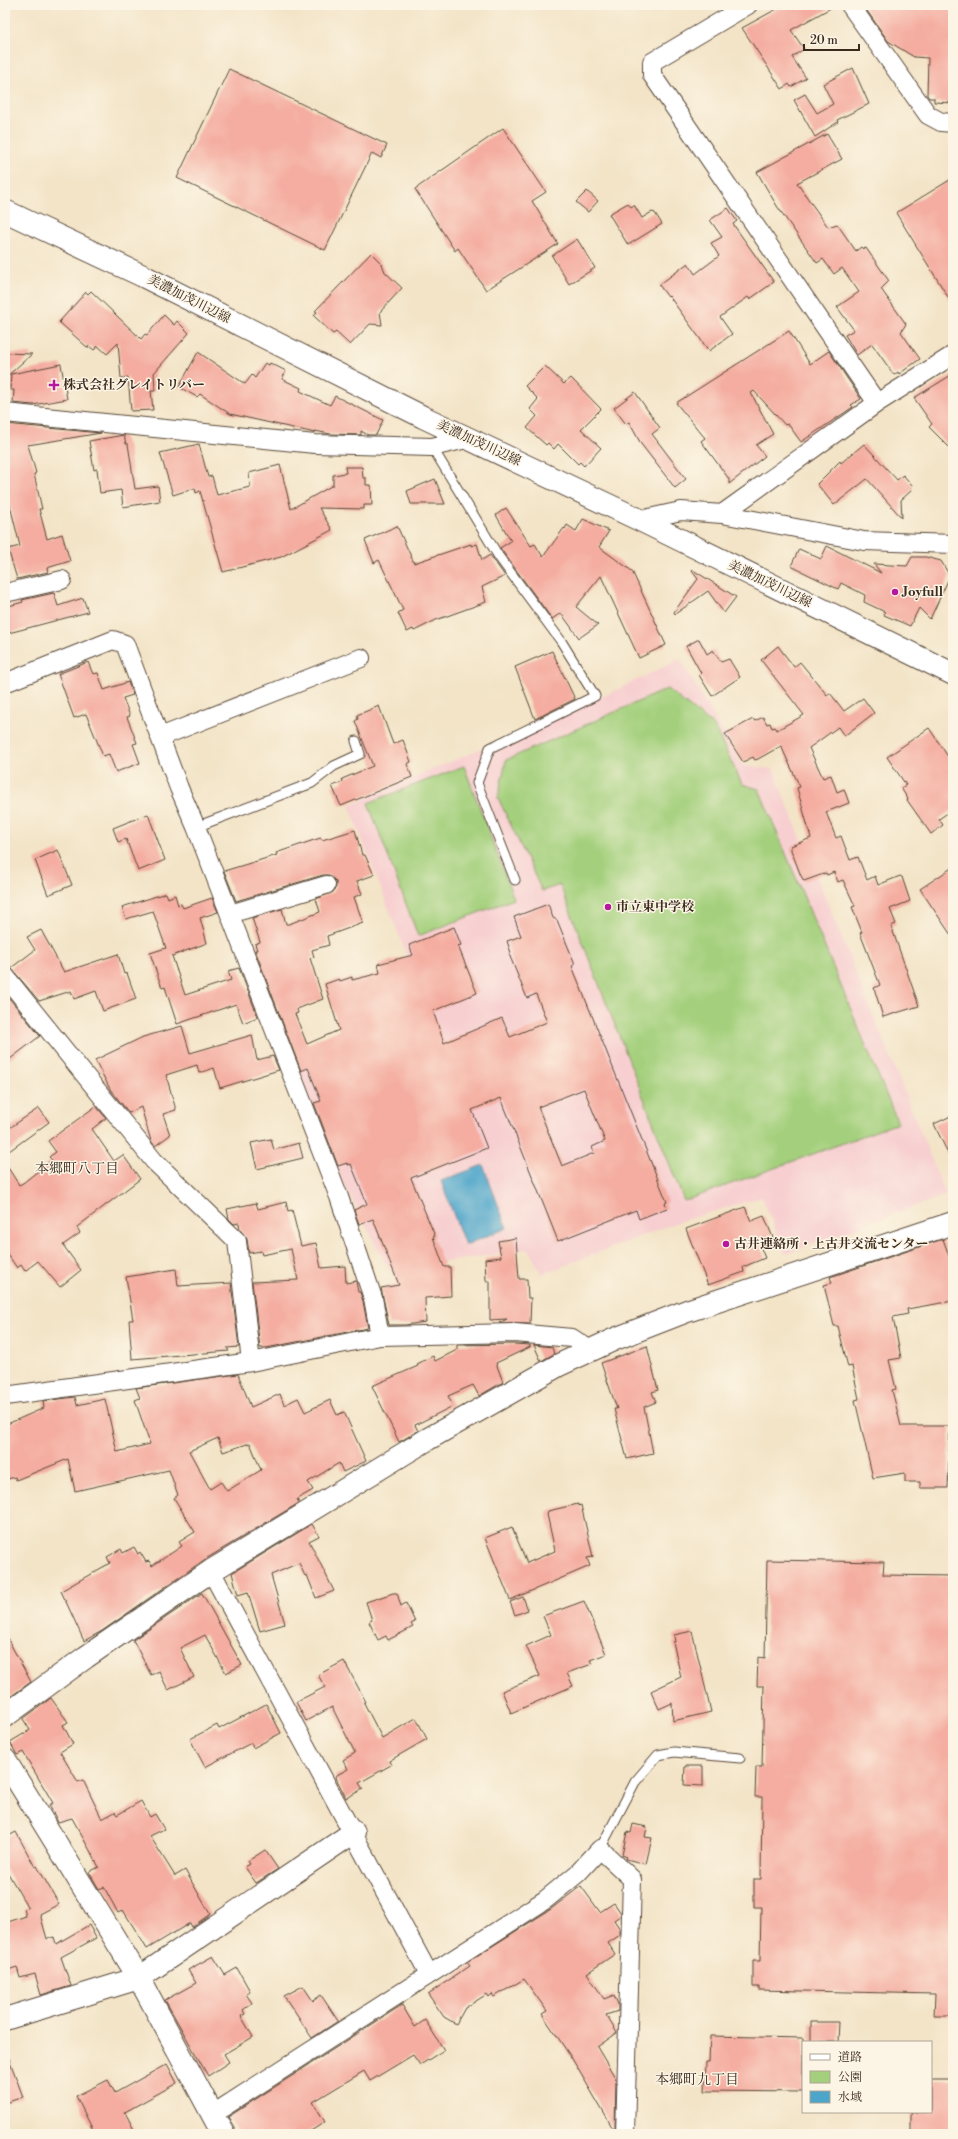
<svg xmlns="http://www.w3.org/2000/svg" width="958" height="2139" font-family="'Libre Bodoni','Noto Serif JP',serif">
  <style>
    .built { fill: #f7cfd0 }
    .green { fill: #a4d07d; stroke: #707d4e }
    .water { fill: #4da5ca; stroke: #446874 }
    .building { fill: #f4ada0; fill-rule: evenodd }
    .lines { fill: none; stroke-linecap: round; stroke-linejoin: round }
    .service-casing { stroke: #574637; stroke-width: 11 }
    .minor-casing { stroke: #574637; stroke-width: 20 }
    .tertiary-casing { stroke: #574637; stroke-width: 24 }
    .secondary-casing { stroke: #574637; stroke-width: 24 }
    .service { stroke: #fff; stroke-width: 9 }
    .minor { stroke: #fff; stroke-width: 18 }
    .tertiary { stroke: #fff; stroke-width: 22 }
    .secondary { stroke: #fff; stroke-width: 22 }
    .poi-dot { fill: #b5179e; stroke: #fcf5e5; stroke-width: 1.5 }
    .labels { text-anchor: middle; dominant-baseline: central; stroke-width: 3; stroke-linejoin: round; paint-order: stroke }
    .street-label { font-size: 13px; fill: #3b2a1e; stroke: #fcf5e5 }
    .poi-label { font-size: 13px; font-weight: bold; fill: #3b2a1e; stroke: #fcf5e5; text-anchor: start }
    .neighbourhood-label { font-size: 14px; fill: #3b2a1e; stroke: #fcf5e5 }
  </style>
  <rect width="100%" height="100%" fill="#fcf5e5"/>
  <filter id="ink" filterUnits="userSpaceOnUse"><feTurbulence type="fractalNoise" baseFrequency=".025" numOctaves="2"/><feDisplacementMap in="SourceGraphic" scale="8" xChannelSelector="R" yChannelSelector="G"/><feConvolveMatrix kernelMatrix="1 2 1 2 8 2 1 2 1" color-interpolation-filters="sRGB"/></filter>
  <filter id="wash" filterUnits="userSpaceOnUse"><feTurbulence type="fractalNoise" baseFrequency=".012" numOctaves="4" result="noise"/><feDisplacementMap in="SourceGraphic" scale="16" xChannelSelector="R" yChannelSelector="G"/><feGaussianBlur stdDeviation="0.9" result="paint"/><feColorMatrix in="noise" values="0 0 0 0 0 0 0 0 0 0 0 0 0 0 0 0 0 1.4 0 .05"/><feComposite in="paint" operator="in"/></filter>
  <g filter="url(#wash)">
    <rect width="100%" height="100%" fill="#f3e4c7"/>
    <path class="built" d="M 680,659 L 743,766 L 773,769 L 946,1195 L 785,1254 L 762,1197 L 681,1221 L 542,1274 L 528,1249 L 390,1271 L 338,1174 L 296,1064 L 427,1009 L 349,805 L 600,698 Z"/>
    <path class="green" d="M 667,689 L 714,726 L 742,784 L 759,789 L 898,1123 L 684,1201 L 560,885 L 542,891 L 498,798 L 506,760 Z
      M 464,766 L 514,899 L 418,936 L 368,803 Z"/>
    <path class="water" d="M 483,1165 L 507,1228 L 465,1245 L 441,1181 Z"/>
    <g id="blocks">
      <path class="building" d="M 784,5 L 836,5 L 791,30 L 804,49 L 792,57 L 806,78 L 791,87 L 789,84 L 782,89 L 742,28 Z
        M 863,5 L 953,5 L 953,103 L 934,102 L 934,98 L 929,98 L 927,95 L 928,58 L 914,57 L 888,41 Z
        M 853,68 L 869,104 L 837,120 L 838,122 L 815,137 L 794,100 L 805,94 L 817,113 L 833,104 L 823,84 Z
        M 229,69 L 387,145 L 381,158 L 372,153 L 325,250 L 177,178 Z
        M 503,128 L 546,192 L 532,201 L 558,244 L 486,290 L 458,248 L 455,251 L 415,189 Z
        M 827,134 L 842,159 L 797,183 L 828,227 L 837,224 L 856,251 L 861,247 L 863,249 L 866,248 L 889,281 L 881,289 L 906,324 L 901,332 L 920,359 L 899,374 L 898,372 L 894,375 L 872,344 L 857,355 L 845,335 L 854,330 L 837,307 L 859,292 L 842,268 L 834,274 L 823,259 L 817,263 L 777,206 L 757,172 Z
        M 953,178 L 953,305 L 896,213 Z
        M 587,191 L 598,201 L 588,212 L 576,202 Z
        M 628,203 L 631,207 L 634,205 L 642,218 L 652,212 L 655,213 L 662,224 L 628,245 L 609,214 Z
        M 728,208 L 737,221 L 733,224 L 774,282 L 750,299 L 748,297 L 720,317 L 732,334 L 709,351 L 669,296 L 668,297 L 659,285 L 688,263 L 695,274 L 719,256 L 711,243 L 722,237 L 710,220 Z
        M 577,239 L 595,268 L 569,284 L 552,256 Z
        M 371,253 L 382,264 L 385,272 L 402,288 L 380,312 L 382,325 L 370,324 L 350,345 L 336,332 L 333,334 L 314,316 L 317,312 L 315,311 Z
        M 91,291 L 141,339 L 145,334 L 147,335 L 164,315 L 174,325 L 177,321 L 189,333 L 154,373 L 155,391 L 151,391 L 153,410 L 131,411 L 128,377 L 121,378 L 118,343 L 107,354 L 98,346 L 94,350 L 89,346 L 88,348 L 59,322 L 86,292 L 88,294 Z
        M 789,331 L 810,364 L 829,351 L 861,399 L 851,405 L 853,407 L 801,442 L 788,424 L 785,425 L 754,391 L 751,393 L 773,434 L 756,445 L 765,456 L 729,484 L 729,479 L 701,441 L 705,438 L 676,403 Z
        M 198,352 L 245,384 L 252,375 L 255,378 L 265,363 L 269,365 L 270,363 L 286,371 L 282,379 L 301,388 L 300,391 L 330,405 L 335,396 L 383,420 L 376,435 L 368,435 L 361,431 L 361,435 L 330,434 L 315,431 L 315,433 L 230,414 L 200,394 L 197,397 L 179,387 Z
        M 7,353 L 32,354 L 5,378 Z
        M 61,364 L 67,399 L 33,405 L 13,403 L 14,390 L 10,390 L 11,374 Z
        M 545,366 L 564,384 L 571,378 L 601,409 L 581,429 L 601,448 L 584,466 L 580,462 L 578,464 L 558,444 L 554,449 L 548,443 L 546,445 L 527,428 L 537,416 L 530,409 L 538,399 L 525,386 Z
        M 953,374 L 953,451 L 929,427 L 932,424 L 914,398 Z
        M 635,392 L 660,428 L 652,434 L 686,479 L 675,488 L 641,444 L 629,422 L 626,424 L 614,408 Z
        M 5,424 L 101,433 L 28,445 L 36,473 L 34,474 L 42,509 L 39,509 L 47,539 L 62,534 L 70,561 L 47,568 L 48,572 L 17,579 L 8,549 L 20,546 L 5,485 Z
        M 124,435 L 126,444 L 128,444 L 135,489 L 158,486 L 160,501 L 123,507 L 121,490 L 100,493 L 97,469 L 94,470 L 89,441 Z
        M 199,444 L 208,477 L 212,476 L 217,495 L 250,487 L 249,473 L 280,465 L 291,509 L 333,485 L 333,475 L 346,473 L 345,467 L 362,467 L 363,478 L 366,478 L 366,485 L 371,485 L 372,505 L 364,505 L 364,509 L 319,508 L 332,530 L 281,557 L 223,572 L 200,491 L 196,493 L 195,488 L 173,495 L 160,453 Z
        M 864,444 L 897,480 L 903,475 L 913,486 L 911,488 L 912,490 L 901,500 L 902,518 L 867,479 L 834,505 L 817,484 L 840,461 L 841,463 Z
        M 435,479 L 445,504 L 411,504 L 407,491 Z
        M 506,508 L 531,546 L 535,544 L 543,557 L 564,528 L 565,529 L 567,525 L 576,531 L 583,519 L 609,531 L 599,547 L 632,571 L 666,645 L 639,658 L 601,576 L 576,607 L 598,625 L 579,638 L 561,613 L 552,619 L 500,548 L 511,541 L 496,515 Z
        M 397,526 L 414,563 L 471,544 L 471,546 L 477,544 L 482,560 L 490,555 L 505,576 L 482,587 L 486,602 L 436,620 L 414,631 L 413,629 L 407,632 L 398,613 L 403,610 L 379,560 L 374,563 L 365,540 Z
        M 827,546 L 881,573 L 874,564 L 907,566 L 912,557 L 926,557 L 941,561 L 950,576 L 930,619 L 919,608 L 910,626 L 884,615 L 885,612 L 864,602 L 865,595 L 841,583 L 838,589 L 791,566 L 799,549 L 821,559 Z
        M 693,570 L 736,597 L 724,613 L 708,591 L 675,614 L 674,612 L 698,579 L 692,571 Z
        M 54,593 L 58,606 L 83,598 L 88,612 L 5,634 L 5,607 L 23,602 L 22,600 Z
        M 699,639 L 707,654 L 713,650 L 721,662 L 729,659 L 740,677 L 712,696 L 699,675 L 701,673 L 686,646 Z
        M 778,646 L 794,667 L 800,662 L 827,695 L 830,693 L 844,711 L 863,698 L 874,713 L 844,736 L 838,727 L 809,748 L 823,778 L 831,775 L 837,792 L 844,789 L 849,803 L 826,812 L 836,838 L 841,836 L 850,860 L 858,857 L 867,880 L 875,876 L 878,885 L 900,876 L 902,877 L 910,901 L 890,909 L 896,924 L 891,926 L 919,1006 L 883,1017 L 874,988 L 880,985 L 860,933 L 862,932 L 852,907 L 855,906 L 843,880 L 838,882 L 834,872 L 827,875 L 826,873 L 804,881 L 801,876 L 791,850 L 791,846 L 811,838 L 797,788 L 800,787 L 781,746 L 758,759 L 755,760 L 753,757 L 743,762 L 725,734 L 753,719 L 755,721 L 763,717 L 767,724 L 770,723 L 772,728 L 775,727 L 777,730 L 804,715 L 761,660 Z
        M 552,651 L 575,699 L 535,719 L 515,667 Z
        M 88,662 L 93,674 L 98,673 L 104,690 L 128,682 L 133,695 L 123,698 L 130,716 L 127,717 L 137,743 L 133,744 L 140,763 L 116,772 L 109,754 L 103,756 L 86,714 L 74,718 L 58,674 Z
        M 379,706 L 393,744 L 403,740 L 411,762 L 407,764 L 412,777 L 341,806 L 332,786 L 343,782 L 342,779 L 373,766 L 355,721 L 358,719 L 357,715 Z
        M 929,728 L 953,764 L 953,809 L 939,819 L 943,825 L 931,834 L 907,800 L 908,799 L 901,788 L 906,785 L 887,757 Z
        M 148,814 L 165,860 L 138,871 L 126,839 L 118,842 L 113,828 Z
        M 355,830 L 362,855 L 365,855 L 374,875 L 357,881 L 362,894 L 354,897 L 363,923 L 327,936 L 329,945 L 312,950 L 314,957 L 310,958 L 323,999 L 297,1009 L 298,1013 L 295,1014 L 307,1044 L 339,1030 L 325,984 L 339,979 L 340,981 L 352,977 L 352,980 L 380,973 L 378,964 L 413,955 L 409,945 L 454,927 L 461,945 L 458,946 L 477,993 L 433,1011 L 444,1043 L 502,1018 L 510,1037 L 547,1022 L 536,994 L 527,998 L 509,954 L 511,953 L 507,941 L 521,936 L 514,917 L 548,904 L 553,918 L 557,920 L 575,964 L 572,966 L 667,1202 L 665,1203 L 667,1208 L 639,1219 L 636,1210 L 558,1241 L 501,1098 L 472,1110 L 487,1148 L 411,1178 L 435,1236 L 433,1237 L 444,1267 L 450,1267 L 451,1296 L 425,1298 L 426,1322 L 405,1325 L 389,1325 L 381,1288 L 399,1285 L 373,1219 L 359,1224 L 354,1210 L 367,1204 L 351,1164 L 348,1165 L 347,1163 L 338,1166 L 314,1103 L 321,1101 L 308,1068 L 301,1071 L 255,950 L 257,950 L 255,944 L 260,942 L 252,918 L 282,909 L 286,924 L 289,924 L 320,912 L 316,899 L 333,892 L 336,887 L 336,882 L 329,875 L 323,875 L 236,901 L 224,871 L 277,855 L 276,853 L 314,840 L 321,838 L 322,840 ZM 584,1089 L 605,1141 L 592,1147 L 594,1153 L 562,1166 L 538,1107 Z
        M 58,850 L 72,885 L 48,895 L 35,860 Z
        M 953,867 L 953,938 L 920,889 Z
        M 166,893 L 168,898 L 175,895 L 178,905 L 181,904 L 183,908 L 212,898 L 218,912 L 200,918 L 207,943 L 172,956 L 185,995 L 231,980 L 228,971 L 239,968 L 258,1017 L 243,1023 L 236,1004 L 177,1024 L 165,987 L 162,988 L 150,953 L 166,948 L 153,911 L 126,919 L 122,907 Z
        M 41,930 L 64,972 L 118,954 L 124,974 L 127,973 L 136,999 L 103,1011 L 96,991 L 74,999 L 71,991 L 39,1001 L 11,968 L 35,950 L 27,937 Z
        M 5,993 L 40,1036 L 5,1063 Z
        M 182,1026 L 190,1053 L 252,1035 L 257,1060 L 273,1056 L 279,1070 L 220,1088 L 214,1068 L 199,1073 L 197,1065 L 166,1075 L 176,1110 L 163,1114 L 170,1135 L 155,1146 L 151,1141 L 141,1107 L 129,1113 L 110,1089 L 95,1060 L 143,1037 Z
        M 96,1106 L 106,1118 L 92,1129 L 114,1161 L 123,1155 L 140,1179 L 77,1227 L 80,1233 L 63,1245 L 81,1270 L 60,1287 L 38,1261 L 25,1271 L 21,1265 L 17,1268 L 5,1250 L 5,1163 L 19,1185 L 23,1183 L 52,1160 L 49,1157 L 56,1152 L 48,1141 Z
        M 39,1108 L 49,1122 L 5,1154 L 5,1131 Z
        M 953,1115 L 953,1164 L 934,1124 Z
        M 271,1139 L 274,1150 L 299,1143 L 303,1158 L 257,1169 L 251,1143 Z
        M 286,1202 L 288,1211 L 292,1210 L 301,1246 L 316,1243 L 321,1268 L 345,1266 L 346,1283 L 356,1281 L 358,1292 L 360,1292 L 363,1301 L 368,1328 L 266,1348 L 260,1348 L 252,1282 L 298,1280 L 291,1249 L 262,1255 L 261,1251 L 249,1253 L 247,1239 L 240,1230 L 239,1223 L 234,1224 L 229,1219 L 227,1209 L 256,1203 L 258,1209 Z
        M 745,1207 L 751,1221 L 764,1216 L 774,1240 L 760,1246 L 765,1258 L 743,1267 L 744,1272 L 708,1285 L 686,1229 Z
        M 516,1238 L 519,1279 L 527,1279 L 528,1298 L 531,1298 L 530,1324 L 499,1323 L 507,1319 L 490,1320 L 490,1281 L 486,1281 L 485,1259 L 501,1257 L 498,1241 Z
        M 943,1239 L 953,1267 L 953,1301 L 907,1309 L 908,1314 L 893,1317 L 901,1358 L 889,1360 L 896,1389 L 892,1390 L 901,1426 L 950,1426 L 948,1488 L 920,1488 L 920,1482 L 905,1482 L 905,1473 L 873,1478 L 855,1400 L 859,1399 L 852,1366 L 848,1367 L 838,1326 L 834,1326 L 824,1285 L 832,1283 L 830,1277 Z
        M 176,1269 L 178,1286 L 231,1283 L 239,1347 L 227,1348 L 229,1351 L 132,1359 L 129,1320 L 133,1320 L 126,1277 Z
        M 515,1344 L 530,1345 L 530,1347 L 496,1363 L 503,1382 L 479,1396 L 473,1385 L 448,1396 L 453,1406 L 415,1425 L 418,1431 L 399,1442 L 372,1386 L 418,1366 L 417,1364 L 433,1356 L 435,1361 L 457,1350 L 457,1345 Z
        M 534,1345 L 552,1347 L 554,1354 L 541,1361 Z
        M 647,1346 L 658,1390 L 652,1392 L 656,1402 L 644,1407 L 653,1453 L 627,1459 L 614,1409 L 617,1409 L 601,1363 Z
        M 238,1374 L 251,1407 L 280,1394 L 284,1405 L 298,1398 L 305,1412 L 330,1400 L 337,1415 L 344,1412 L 366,1461 L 343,1472 L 339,1463 L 308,1482 L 313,1490 L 297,1499 L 299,1503 L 204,1560 L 102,1631 L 84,1641 L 61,1591 L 110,1563 L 107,1557 L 121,1549 L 123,1553 L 134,1547 L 138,1554 L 140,1552 L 146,1562 L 149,1561 L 152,1566 L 182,1546 L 179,1542 L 195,1532 L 174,1498 L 178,1495 L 169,1470 L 75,1491 L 68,1459 L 16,1480 L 15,1477 L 8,1479 L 8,1476 L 5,1477 L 5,1425 L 44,1408 L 43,1401 L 75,1397 L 77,1405 L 105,1399 L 117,1452 L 150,1444 L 135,1400 L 140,1398 L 136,1388 ZM 218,1438 L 223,1452 L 250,1443 L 261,1470 L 227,1491 L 221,1482 L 210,1489 L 189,1451 Z
        M 578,1504 L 578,1506 L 581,1505 L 593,1557 L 587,1558 L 590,1566 L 510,1600 L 485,1538 L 512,1527 L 527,1563 L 555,1551 L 547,1514 L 548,1511 Z
        M 312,1524 L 319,1536 L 309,1541 L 334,1591 L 316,1598 L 307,1575 L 305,1576 L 299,1563 L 271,1575 L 285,1624 L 260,1631 L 248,1592 L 238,1595 L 232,1573 Z
        M 767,1560 L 884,1562 L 883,1575 L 953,1576 L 953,2016 L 934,2016 L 935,1994 L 759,1990 L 759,1987 L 753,1987 L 753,1961 L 760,1961 L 761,1907 L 754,1907 L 754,1879 L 761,1879 L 762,1797 L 755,1797 L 756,1767 L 762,1767 L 764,1686 L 757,1686 L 758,1657 L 765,1658 Z
        M 202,1593 L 242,1665 L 226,1673 L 205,1635 L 180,1648 L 194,1677 L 168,1690 L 159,1671 L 151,1675 L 133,1640 Z
        M 393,1593 L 397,1593 L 401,1606 L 406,1603 L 415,1622 L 411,1624 L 413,1627 L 388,1640 L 386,1636 L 378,1640 L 369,1622 L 372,1620 L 366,1602 Z
        M 523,1597 L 528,1610 L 515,1615 L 510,1602 Z
        M 584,1601 L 606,1654 L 590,1660 L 592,1664 L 567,1673 L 573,1686 L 511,1713 L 502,1691 L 540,1676 L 526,1646 L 551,1635 L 543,1616 Z
        M 692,1631 L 711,1712 L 673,1721 L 672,1703 L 659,1709 L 651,1691 L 681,1677 L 673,1642 L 675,1642 L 674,1635 Z
        M 5,1634 L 31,1682 L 10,1697 L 5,1689 Z
        M 344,1661 L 366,1702 L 364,1703 L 382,1738 L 416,1718 L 427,1739 L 389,1761 L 391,1765 L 359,1783 L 363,1789 L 346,1798 L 335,1776 L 348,1769 L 343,1760 L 355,1753 L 332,1707 L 306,1721 L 296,1702 L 325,1687 L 318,1675 Z
        M 51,1698 L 68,1722 L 63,1725 L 73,1744 L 60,1752 L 78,1782 L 83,1780 L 102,1819 L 115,1812 L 117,1815 L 141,1801 L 150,1817 L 155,1814 L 164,1829 L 150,1836 L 175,1876 L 185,1870 L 210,1914 L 192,1927 L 190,1923 L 147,1949 L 123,1910 L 118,1913 L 104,1887 L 99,1889 L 89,1872 L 99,1867 L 72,1818 L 58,1822 L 49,1805 L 53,1803 L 23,1752 L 17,1755 L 10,1742 L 30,1730 L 23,1719 Z
        M 266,1704 L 281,1733 L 253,1748 L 251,1743 L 205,1767 L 190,1739 L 217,1725 L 219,1729 Z
        M 685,1766 L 703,1766 L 703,1786 L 684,1785 Z
        M 633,1824 L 647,1827 L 645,1837 L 652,1838 L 646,1864 L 626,1859 L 627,1857 L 622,1855 L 627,1832 L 631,1833 Z
        M 16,1832 L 35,1867 L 37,1866 L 59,1904 L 40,1914 L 47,1939 L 54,1937 L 56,1944 L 89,1925 L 96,1938 L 61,1957 L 71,1986 L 41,1995 L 35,1974 L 20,1978 L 17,1967 L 5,1971 L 5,1923 L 26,1916 L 24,1909 L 28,1908 L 5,1868 L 5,1838 Z
        M 265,1850 L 278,1869 L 256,1883 L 245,1867 L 250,1864 L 248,1861 Z
        M 581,1886 L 600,1912 L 614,1903 L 621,1913 L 620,1916 L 614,1920 L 620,1929 L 620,1935 L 608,1943 L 615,1954 L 587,1973 L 604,1999 L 614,1995 L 618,2004 L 618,2011 L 606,2015 L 617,2033 L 597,2047 L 616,2079 L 615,2132 L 571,2057 L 542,2014 L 547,2011 L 524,1979 L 494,1997 L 492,1994 L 489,1997 L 487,1994 L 465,2008 L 456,2024 L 444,2017 L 428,1994 L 470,1966 L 467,1962 L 551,1909 Z
        M 213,1956 L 225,1975 L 237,1968 L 250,1991 L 246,1994 L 252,2003 L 243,2010 L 245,2014 L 241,2016 L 253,2037 L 224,2054 L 229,2062 L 208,2076 L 165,2000 L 196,1983 L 188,1970 Z
        M 303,1986 L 313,2001 L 321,1995 L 338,2021 L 312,2038 L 284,1996 Z
        M 402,2005 L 415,2027 L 425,2020 L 444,2050 L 420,2065 L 413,2055 L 370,2081 L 364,2071 L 313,2102 L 325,2122 L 306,2134 L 238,2134 L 228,2117 Z
        M 811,2022 L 839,2022 L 838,2042 L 811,2042 Z
        M 710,2036 L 803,2038 L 803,2092 L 705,2091 L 706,2062 L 709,2062 Z
        M 5,2053 L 7,2053 L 23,2097 L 5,2103 Z
        M 167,2064 L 177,2083 L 125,2112 L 136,2134 L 95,2134 L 76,2096 L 108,2080 L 115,2093 Z
        M 931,2080 L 953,2080 L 953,2134 L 911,2134 L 911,2112 L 931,2112 Z"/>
    </g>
  </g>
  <g filter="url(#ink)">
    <use href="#blocks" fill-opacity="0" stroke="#574637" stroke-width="1"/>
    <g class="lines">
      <g class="service-casing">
        <path id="service" d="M 432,447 L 499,557 L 561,641 L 595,696 L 490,748 L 477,783 L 515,880
          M 196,827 L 312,783 L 334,766 L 360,754 L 356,741
          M 600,1849 L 635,1782 L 658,1755 L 674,1752 L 740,1758"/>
      </g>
      <g class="minor-casing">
        <path id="minor" d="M 748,5 L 652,62 L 652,75 L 877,403
          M 850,5 L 928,115 L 941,122 L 953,123
          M 5,413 L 315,444 L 432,447 L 471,438
          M 722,514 L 877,403 L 953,355
          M 640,520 L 681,511 L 722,514 L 864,541 L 953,544
          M 5,593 L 62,580
          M 5,683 L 113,640 L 125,644 L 179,788 L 196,827 L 339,1197 L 373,1298 L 380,1336
          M 160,737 L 361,658
          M 230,914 L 326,885
          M 5,976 L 154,1161 L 237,1241 L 251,1362
          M 5,1396 L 251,1362 L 380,1336 L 515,1333 L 572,1338 L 590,1350
          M 211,1571 L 429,1974
          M 213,2114 L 545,1900 L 578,1873 L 600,1849 L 632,1879 L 625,2134"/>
      </g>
      <g class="tertiary-casing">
        <path id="tertiary" d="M 5,1716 L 86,1657 L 211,1571 L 428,1439 L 559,1365 L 615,1339 L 687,1311 L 953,1223
          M 5,1760 L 139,1978 L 223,2134
          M 5,2019 L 139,1978 L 354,1832"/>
      </g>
      <g class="secondary-casing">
        <path id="secondary" d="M 5,211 L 143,276 L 423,417 L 640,520 L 953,674"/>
      </g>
      <use href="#service" class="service"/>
      <use href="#minor" class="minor"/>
      <use href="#tertiary" class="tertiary"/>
      <use href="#secondary" class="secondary"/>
    </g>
  </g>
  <g class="poi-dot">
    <path d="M52 379h4v4h4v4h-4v4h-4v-4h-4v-4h4z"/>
    <circle cx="895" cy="592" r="4"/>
    <circle cx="608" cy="907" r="4"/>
    <circle cx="726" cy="1244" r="4"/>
  </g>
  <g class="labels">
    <g class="street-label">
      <text transform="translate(189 299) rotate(27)">美濃加茂川辺線</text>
      <text transform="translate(479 443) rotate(25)">美濃加茂川辺線</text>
      <text transform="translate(770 584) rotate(26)">美濃加茂川辺線</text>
    </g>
    <g class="poi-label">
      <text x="63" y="385">株式会社グレイトリバー</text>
      <text x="903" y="592">Joyfull</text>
      <text x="616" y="907">市立東中学校</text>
      <text x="734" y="1244">古井連絡所・上古井交流センター</text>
    </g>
    <g class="neighbourhood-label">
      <text x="77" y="1169">本郷町八丁目</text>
      <text x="697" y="2080">本郷町九丁目</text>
    </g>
  </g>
  <rect width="958" height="2139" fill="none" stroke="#fcf5e5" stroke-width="20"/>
  <rect x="802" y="2041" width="130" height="72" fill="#fcf5e5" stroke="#afa495"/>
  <rect x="810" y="2054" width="20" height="6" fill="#ffffff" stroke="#afa495"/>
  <text x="838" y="2061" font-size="12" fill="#3b2a1e">道路</text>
  <rect x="810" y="2071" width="20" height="12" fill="#a4d07d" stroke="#afa495"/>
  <text x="838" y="2081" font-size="12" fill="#3b2a1e">公園</text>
  <rect x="810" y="2091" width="20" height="12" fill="#4da5ca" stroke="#afa495"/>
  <text x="838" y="2101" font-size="12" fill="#3b2a1e">水域</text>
  <path d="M804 44v6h55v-6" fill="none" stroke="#3b2a1e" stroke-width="2"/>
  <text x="810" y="44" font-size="12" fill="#3b2a1e" stroke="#fcf5e5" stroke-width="3" paint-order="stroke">20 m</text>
</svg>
